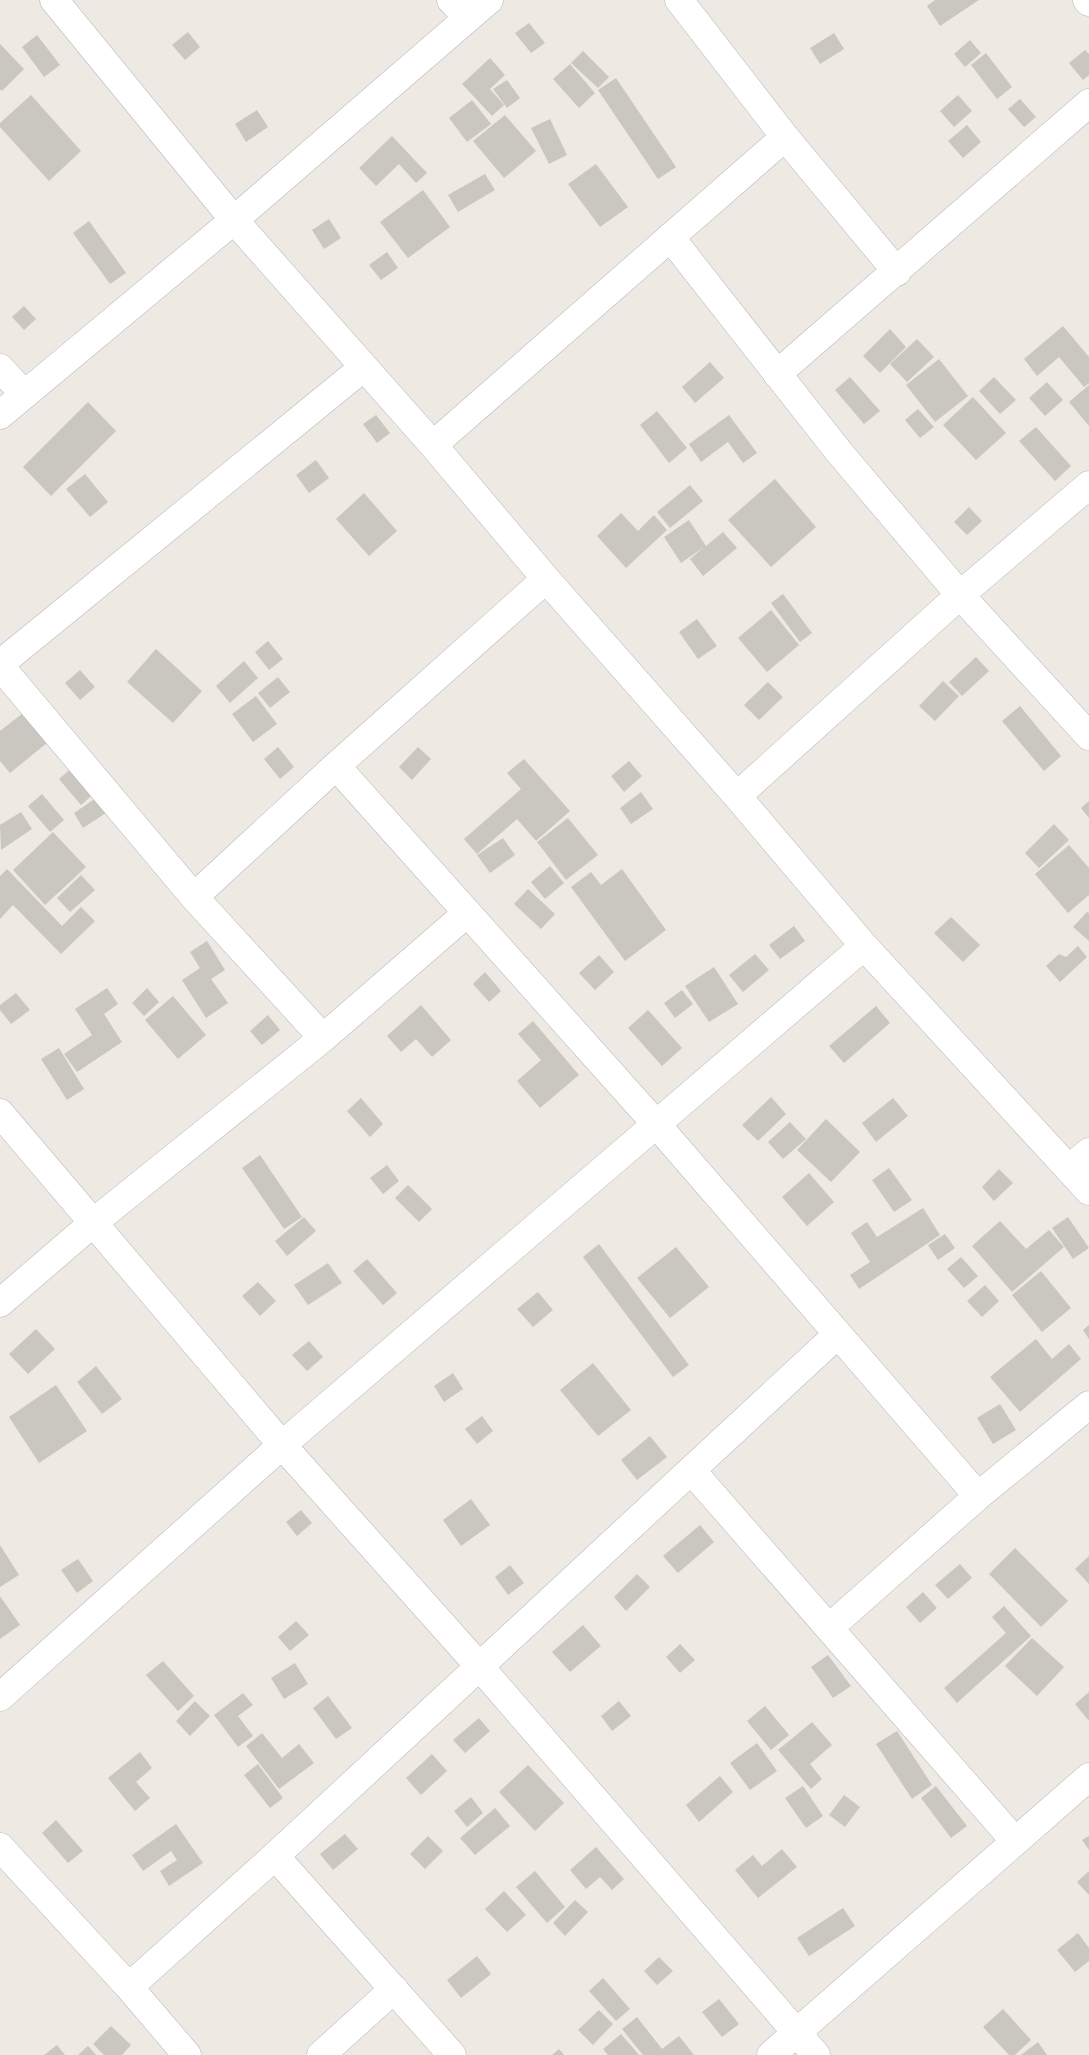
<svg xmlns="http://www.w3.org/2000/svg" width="1089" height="2055" font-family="Inter,sans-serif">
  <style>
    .building { fill: #cac7c0 }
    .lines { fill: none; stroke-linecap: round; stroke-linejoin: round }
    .minor-casing { stroke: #b5b7c0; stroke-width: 29 }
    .minor { stroke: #fff; stroke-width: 28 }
  </style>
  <rect width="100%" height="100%" fill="#eee9e2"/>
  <path class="building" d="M 935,0 L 979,0 L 940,26 L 927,6 Z
    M 529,23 L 545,43 L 531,53 L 515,33 Z
    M 188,32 L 200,47 L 185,60 L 172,45 Z
    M 834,33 L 844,49 L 820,64 L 810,48 Z
    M 37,35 L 60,65 L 44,77 L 22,47 Z
    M 970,40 L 981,53 L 965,67 L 954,54 Z
    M 0,44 L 24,69 L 2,91 L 0,89 Z
    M 1085,50 L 1089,54 L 1089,75 L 1083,80 L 1069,63 Z
    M 583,51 L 609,77 L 598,88 L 571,63 Z
    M 986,53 L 1012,87 L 997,99 L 971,65 Z
    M 490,58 L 505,75 L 490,89 L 504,105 L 492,116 L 462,84 Z
    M 570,64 L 595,93 L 579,108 L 553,79 Z
    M 616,78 L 676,167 L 658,179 L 598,90 Z
    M 507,80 L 520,98 L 507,108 L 493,89 Z
    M 31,95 L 81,151 L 49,181 L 0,127 L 0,123 Z
    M 958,95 L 972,111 L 954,127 L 940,111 Z
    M 1020,99 L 1036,117 L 1024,127 L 1008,109 Z
    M 472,100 L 491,124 L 467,142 L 449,118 Z
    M 257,110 L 268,127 L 246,142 L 235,124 Z
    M 505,115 L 536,151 L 504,178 L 473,141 Z
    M 550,119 L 567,155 L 549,164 L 531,128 Z
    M 967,125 L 981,142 L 963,158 L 948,141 Z
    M 392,136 L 427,173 L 416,183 L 399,164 L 376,186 L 359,168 Z
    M 596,164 L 628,207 L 600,227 L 568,184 Z
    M 485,174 L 495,190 L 458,212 L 448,195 Z
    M 423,190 L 450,227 L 408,258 L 380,222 Z
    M 329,219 L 341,238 L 324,249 L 312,230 Z
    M 89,221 L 126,273 L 110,284 L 73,233 Z
    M 387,252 L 398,268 L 381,280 L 369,265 Z
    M 24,306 L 36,319 L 24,330 L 12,317 Z
    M 1063,326 L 1089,357 L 1089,383 L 1084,387 L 1059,357 L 1037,376 L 1024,359 Z
    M 890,329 L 906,347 L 880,373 L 863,356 Z
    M 917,339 L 934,357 L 907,382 L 890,364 Z
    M 939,359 L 968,396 L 935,422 L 906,385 Z
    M 710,362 L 724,378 L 695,403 L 682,387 Z
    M 850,377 L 880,411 L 864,424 L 835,390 Z
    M 994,377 L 1016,400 L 1000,414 L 979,391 Z
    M 1047,382 L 1063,400 L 1045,416 L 1029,398 Z
    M 1089,385 L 1089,426 L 1069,402 Z
    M 973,397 L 1006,433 L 976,460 L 943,425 Z
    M 88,402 L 116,431 L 51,496 L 23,467 Z
    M 918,409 L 934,427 L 920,438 L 905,420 Z
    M 657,411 L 687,448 L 669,463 L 640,425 Z
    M 376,415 L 390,433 L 377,443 L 363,424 Z
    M 729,415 L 757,453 L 743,463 L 728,442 L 701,462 L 689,444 Z
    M 1036,427 L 1071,466 L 1055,481 L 1019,441 Z
    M 316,460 L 329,478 L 309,493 L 296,475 Z
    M 85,474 L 108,502 L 90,517 L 66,489 Z
    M 775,479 L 816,527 L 771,567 L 728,520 Z
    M 690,485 L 703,501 L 670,528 L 657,512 Z
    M 364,493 L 397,531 L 369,556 L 336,519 Z
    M 969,507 L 982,521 L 967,535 L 954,522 Z
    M 621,513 L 638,531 L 654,515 L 667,530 L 626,568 L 597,536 Z
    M 689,520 L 706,546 L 723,532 L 737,548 L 703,576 L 690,559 L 704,547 L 681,563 L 664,537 Z
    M 783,594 L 812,633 L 800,642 L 771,603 Z
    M 771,610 L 799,645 L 767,672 L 738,638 Z
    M 697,619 L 717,646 L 698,659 L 679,632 Z
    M 268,641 L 283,659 L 269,670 L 255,652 Z
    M 156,649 L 202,691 L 173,723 L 127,682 Z
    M 976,657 L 989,671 L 962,696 L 949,682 Z
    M 244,661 L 258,678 L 230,703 L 216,686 Z
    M 80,670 L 95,687 L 80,700 L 65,683 Z
    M 278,677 L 290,692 L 270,708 L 258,693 Z
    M 943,681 L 959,696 L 935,721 L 919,706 Z
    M 768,682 L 783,697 L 759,720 L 744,705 Z
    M 256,696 L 277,724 L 253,742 L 232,714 Z
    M 1020,706 L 1061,756 L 1044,771 L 1002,721 Z
    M 23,713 L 47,743 L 10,773 L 0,761 L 0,731 Z
    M 278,747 L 294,767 L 280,779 L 264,759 Z
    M 418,747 L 431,759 L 412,780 L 399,767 Z
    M 524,759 L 570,811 L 536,841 L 517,819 L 477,854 L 464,839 L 521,789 L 507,773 Z
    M 629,761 L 642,776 L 624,792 L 611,776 Z
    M 74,766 L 97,791 L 81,805 L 59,779 Z
    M 641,792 L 653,809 L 631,824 L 620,808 Z
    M 42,794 L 64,820 L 50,832 L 28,806 Z
    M 102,794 L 112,809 L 83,828 L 74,813 Z
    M 1089,801 L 1089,818 L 1081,808 Z
    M 21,812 L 32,829 L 1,850 L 0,825 Z
    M 568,818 L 598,855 L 566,880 L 537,842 Z
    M 1054,824 L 1069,840 L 1039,868 L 1025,853 Z
    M 53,832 L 86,867 L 45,905 L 13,870 Z
    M 503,838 L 515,855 L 490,873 L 477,855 Z
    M 1069,845 L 1089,868 L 1089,895 L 1068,913 L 1035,874 Z
    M 550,866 L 564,883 L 545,899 L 531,882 Z
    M 7,869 L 62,926 L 81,907 L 95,921 L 61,954 L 13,905 L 0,919 L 0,876 Z
    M 622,869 L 666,930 L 625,961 L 571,887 L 591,872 L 601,885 Z
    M 81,875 L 95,890 L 70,912 L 57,898 Z
    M 528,889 L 555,914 L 541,929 L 514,904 Z
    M 1087,912 L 1089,913 L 1089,941 L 1073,927 Z
    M 951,917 L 980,945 L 963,962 L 934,933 Z
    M 794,926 L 805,941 L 780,959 L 769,945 Z
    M 207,941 L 225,970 L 211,979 L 228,1003 L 206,1018 L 182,980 L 200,968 L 190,952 Z
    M 1078,946 L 1087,957 L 1060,982 L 1046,966 L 1059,954 L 1066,957 Z
    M 755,954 L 769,970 L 743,992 L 729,975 Z
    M 599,955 L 614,972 L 595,990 L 579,973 Z
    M 714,967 L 738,1004 L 709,1022 L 685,986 Z
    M 485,972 L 501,991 L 489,1002 L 473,984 Z
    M 107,988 L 118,1004 L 104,1014 L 122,1042 L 77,1072 L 64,1054 L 92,1035 L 75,1009 Z
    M 147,988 L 159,1002 L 144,1016 L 132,1003 Z
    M 682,990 L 693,1004 L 675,1018 L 664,1003 Z
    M 16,993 L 30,1010 L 11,1024 L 0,1010 L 0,1005 Z
    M 173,996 L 206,1035 L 178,1059 L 145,1020 Z
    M 421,1005 L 451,1040 L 432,1057 L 416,1039 L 401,1052 L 387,1036 Z
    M 876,1006 L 890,1023 L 844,1063 L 829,1046 Z
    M 648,1010 L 682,1048 L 662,1066 L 628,1028 Z
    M 268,1015 L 280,1030 L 262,1045 L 250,1031 Z
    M 533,1021 L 579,1075 L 540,1108 L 517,1081 L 541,1060 L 518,1034 Z
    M 59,1048 L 84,1089 L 67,1100 L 41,1059 Z
    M 771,1097 L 786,1114 L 758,1141 L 742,1125 Z
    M 361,1098 L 383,1124 L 370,1137 L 347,1111 Z
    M 893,1098 L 908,1116 L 876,1142 L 862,1123 Z
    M 826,1119 L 860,1152 L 831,1182 L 797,1150 Z
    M 790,1122 L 806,1139 L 783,1159 L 768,1142 Z
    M 260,1155 L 302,1217 L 284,1229 L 242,1168 Z
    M 387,1165 L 399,1181 L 383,1194 L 370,1178 Z
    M 889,1168 L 912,1200 L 894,1212 L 872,1180 Z
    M 999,1169 L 1013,1183 L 994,1201 L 982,1187 Z
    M 809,1173 L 834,1202 L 807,1226 L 782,1197 Z
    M 408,1185 L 432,1209 L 419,1222 L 395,1198 Z
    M 923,1208 L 940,1235 L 859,1289 L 850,1275 L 870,1262 L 851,1233 L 867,1222 L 877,1237 Z
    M 304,1217 L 316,1231 L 287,1256 L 275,1241 Z
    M 1068,1217 L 1089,1248 L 1073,1259 L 1052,1228 Z
    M 1000,1221 L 1026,1249 L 1049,1230 L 1064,1247 L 1012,1292 L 972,1246 Z
    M 945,1234 L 955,1248 L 938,1260 L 928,1245 Z
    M 599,1244 L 689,1365 L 673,1377 L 583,1257 Z
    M 676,1247 L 709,1287 L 670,1318 L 637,1278 Z
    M 961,1257 L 978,1276 L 964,1288 L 947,1269 Z
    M 367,1259 L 397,1293 L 383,1305 L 353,1271 Z
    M 328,1263 L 342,1283 L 308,1305 L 294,1285 Z
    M 1041,1271 L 1071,1308 L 1042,1332 L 1012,1295 Z
    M 258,1282 L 276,1301 L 260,1316 L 242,1296 Z
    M 985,1285 L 999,1301 L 982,1317 L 967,1301 Z
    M 538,1292 L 553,1310 L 533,1327 L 517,1309 Z
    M 1089,1325 L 1089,1339 L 1083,1330 Z
    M 36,1329 L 55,1349 L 28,1374 L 9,1354 Z
    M 1036,1339 L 1052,1359 L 1069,1344 L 1081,1359 L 1020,1412 L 990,1377 Z
    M 309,1341 L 323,1357 L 307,1371 L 292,1355 Z
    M 593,1363 L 631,1410 L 598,1436 L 560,1390 Z
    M 96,1366 L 122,1399 L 102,1414 L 77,1382 Z
    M 453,1373 L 463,1389 L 444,1402 L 434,1386 Z
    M 56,1385 L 87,1431 L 39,1463 L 9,1417 Z
    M 1000,1404 L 1016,1430 L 993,1444 L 977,1418 Z
    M 482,1416 L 493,1431 L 477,1444 L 465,1429 Z
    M 650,1436 L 667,1457 L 637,1480 L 621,1460 Z
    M 471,1499 L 490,1525 L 461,1546 L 443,1520 Z
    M 301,1510 L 312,1523 L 297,1536 L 286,1522 Z
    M 700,1525 L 714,1542 L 678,1573 L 663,1556 Z
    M 0,1545 L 19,1575 L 0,1587 Z
    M 1015,1548 L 1068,1601 L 1041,1627 L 989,1574 Z
    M 1089,1556 L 1089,1584 L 1075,1569 Z
    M 78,1559 L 93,1581 L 77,1593 L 61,1570 Z
    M 960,1564 L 972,1578 L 948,1599 L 935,1585 Z
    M 510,1565 L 524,1583 L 508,1595 L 495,1577 Z
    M 637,1574 L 650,1587 L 626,1611 L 614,1597 Z
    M 923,1592 L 937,1608 L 920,1623 L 906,1607 Z
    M 0,1596 L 20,1625 L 0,1639 Z
    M 1004,1606 L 1031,1636 L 957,1703 L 944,1688 L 1006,1633 L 992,1617 Z
    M 296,1621 L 309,1635 L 290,1651 L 278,1637 Z
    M 583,1625 L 601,1646 L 570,1672 L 552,1652 Z
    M 1032,1638 L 1064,1667 L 1037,1696 L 1005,1666 Z
    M 680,1644 L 695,1660 L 680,1673 L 666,1657 Z
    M 828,1655 L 851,1686 L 833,1698 L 811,1667 Z
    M 163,1661 L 194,1696 L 178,1711 L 146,1675 Z
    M 295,1663 L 308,1684 L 284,1699 L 271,1678 Z
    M 1089,1692 L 1089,1721 L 1075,1704 Z
    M 243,1693 L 253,1705 L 238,1716 L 253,1736 L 238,1747 L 214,1715 Z
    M 328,1696 L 352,1728 L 336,1739 L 313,1708 Z
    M 195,1701 L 210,1716 L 190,1736 L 176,1721 Z
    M 619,1701 L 631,1716 L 612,1731 L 601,1716 Z
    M 765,1706 L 789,1735 L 771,1750 L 747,1721 Z
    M 479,1718 L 490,1731 L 465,1753 L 453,1740 Z
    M 812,1722 L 832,1745 L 810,1764 L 822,1779 L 811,1789 L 778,1750 Z
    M 897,1731 L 932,1785 L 912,1799 L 876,1744 Z
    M 262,1733 L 282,1758 L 299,1744 L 314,1763 L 279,1789 L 246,1746 Z
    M 757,1743 L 777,1771 L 750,1790 L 730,1763 Z
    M 140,1752 L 152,1768 L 136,1782 L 150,1798 L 135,1811 L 108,1778 Z
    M 432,1754 L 447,1771 L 421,1795 L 406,1778 Z
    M 258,1764 L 283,1798 L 270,1808 L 244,1775 Z
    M 528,1765 L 564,1803 L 535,1831 L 499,1792 Z
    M 720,1776 L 733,1792 L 699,1822 L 686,1805 Z
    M 803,1786 L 823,1816 L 806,1828 L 785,1798 Z
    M 936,1786 L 967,1826 L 951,1838 L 921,1798 Z
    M 844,1795 L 860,1807 L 845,1827 L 829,1815 Z
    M 471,1797 L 483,1813 L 467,1827 L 454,1811 Z
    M 495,1808 L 510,1826 L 475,1855 L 460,1838 Z
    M 56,1820 L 83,1851 L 68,1863 L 42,1833 Z
    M 176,1824 L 203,1863 L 169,1886 L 160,1871 L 177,1860 L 171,1851 L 143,1871 L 132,1855 Z
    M 345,1834 L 358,1849 L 333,1870 L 320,1854 Z
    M 428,1836 L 443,1851 L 425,1869 L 410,1854 Z
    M 1089,1836 L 1089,1850 L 1082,1840 Z
    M 596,1847 L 624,1879 L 612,1890 L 600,1877 L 586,1889 L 570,1870 Z
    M 782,1849 L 797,1867 L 758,1898 L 735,1870 L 753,1855 L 762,1866 Z
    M 535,1871 L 565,1907 L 547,1923 L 516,1887 Z
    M 1089,1871 L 1089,1895 L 1077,1882 Z
    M 504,1891 L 526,1915 L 507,1932 L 485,1909 Z
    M 575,1900 L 588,1912 L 565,1936 L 553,1923 Z
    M 843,1908 L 855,1926 L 809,1956 L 797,1938 Z
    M 1078,1933 L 1089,1948 L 1089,1961 L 1075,1972 L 1057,1950 Z
    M 477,1956 L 491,1974 L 461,1998 L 447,1980 Z
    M 659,1957 L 673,1971 L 657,1985 L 644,1971 Z
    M 603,1978 L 630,2009 L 616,2021 L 589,1991 Z
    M 719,1999 L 739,2024 L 722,2037 L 702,2012 Z
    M 1003,2009 L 1031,2040 L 1015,2055 L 1009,2055 L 983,2027 Z
    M 599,2010 L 613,2024 L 593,2045 L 578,2030 Z
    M 637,2017 L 662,2049 L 679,2036 L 694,2055 L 643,2055 L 622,2029 Z
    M 111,2026 L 131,2045 L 122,2055 L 104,2055 L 93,2044 Z
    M 621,2034 L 639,2055 L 608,2055 L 603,2049 Z
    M 1038,2042 L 1047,2055 L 1021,2055 Z
    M 57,2045 L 65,2055 L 44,2055 Z
    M 88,2046 L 96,2055 L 78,2055 Z
    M 559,2049 L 564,2055 L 552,2055 Z"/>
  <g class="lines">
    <g class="minor-casing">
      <path id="minor" d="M 54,0 L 234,220 L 433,445 L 546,579 L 737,796 L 864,946 L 1089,1191
        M 451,0 L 468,18
        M 679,0 L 785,137 L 897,272
        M 1087,0 L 1089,2
        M 670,237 L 839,452 L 960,595 L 1089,736
        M 0,368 L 24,394
        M 777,374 L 1089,103
        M 0,415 L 234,220 L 489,0
        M 433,445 L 785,137
        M 0,664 L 364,367
        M 0,666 L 194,897 L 323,1038
        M 336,766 L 657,1125 L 978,1496
        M 737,796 L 960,595 L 1089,485
        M 194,897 L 336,766 L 546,579
        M 0,1113 L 282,1445 L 480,1667 L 816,2055
        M 1069,1169 L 1089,1152
        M 0,1303 L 94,1222 L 323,1038 L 466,914
        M 691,1470 L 1014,1840
        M 829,1628 L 978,1496 L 1089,1405
        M 0,1697 L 282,1445 L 864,946
        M 0,1847 L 129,1987 L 187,2055
        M 275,1856 L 452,2055
        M 129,1987 L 275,1856 L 838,1334
        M 321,2055 L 394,1989
        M 771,2055 L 1089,1777"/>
    </g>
    <use href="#minor" class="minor"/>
  </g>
</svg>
